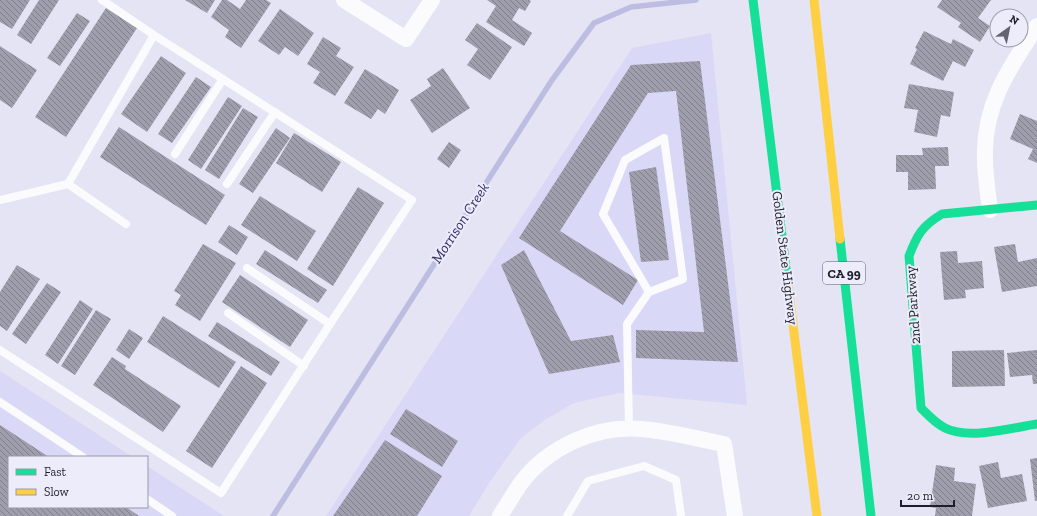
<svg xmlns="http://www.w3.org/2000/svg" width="1037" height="516" font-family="'Zilla Slab',serif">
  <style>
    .built { fill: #d9d9f7 }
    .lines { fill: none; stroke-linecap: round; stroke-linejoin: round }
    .stream { stroke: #bdbce1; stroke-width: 5.5 }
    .building { fill: url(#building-back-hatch) }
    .lane { stroke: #fbfbfd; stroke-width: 8 }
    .street { stroke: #fbfbfd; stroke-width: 16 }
    .fast { stroke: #16e098; stroke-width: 9 }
    .slow { stroke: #ffcf43; stroke-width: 9 }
    .labels { text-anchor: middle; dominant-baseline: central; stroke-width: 4; stroke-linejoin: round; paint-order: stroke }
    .shield { fill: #ececfa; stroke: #5c5c69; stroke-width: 1 }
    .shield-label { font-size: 13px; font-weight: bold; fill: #1f1f2b }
    .street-label { font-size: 14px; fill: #1f1f2b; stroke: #ececfa }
    .water-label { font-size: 15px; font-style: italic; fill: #342d65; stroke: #ececfa }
  </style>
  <defs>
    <pattern id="building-back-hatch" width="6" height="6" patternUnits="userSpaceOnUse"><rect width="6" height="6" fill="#9e9ead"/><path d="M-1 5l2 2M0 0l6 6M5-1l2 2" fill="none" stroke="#80808d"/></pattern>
  </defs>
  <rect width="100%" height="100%" fill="#e4e4f4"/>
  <path class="built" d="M 711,33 L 747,405 L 619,393 L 574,403 L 546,419 L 521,438 L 489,483 L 469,516 L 326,516 L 632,48 Z
    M 0,371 L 133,457 L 9,457 L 9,507 L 147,507 L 147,466 L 224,516 L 0,516 Z"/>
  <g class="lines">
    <path class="stream" d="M 273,516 L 552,80 L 594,23 L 631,7 L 696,0"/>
  </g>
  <path class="building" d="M 0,0 L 30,0 L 12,29 L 0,22 Z
    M 39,0 L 59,0 L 31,44 L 17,35 Z
    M 185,0 L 215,0 L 207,13 Z
    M 222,0 L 227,0 L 240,9 L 246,0 L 266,0 L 271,3 L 241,48 L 225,37 L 229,30 L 211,17 Z
    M 487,0 L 529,0 L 531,1 L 525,11 L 519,8 L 512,20 L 532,33 L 524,46 L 486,22 L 496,6 Z
    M 942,0 L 991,0 L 978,18 L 990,26 L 980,42 L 958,27 L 961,23 L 937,7 Z
    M 106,8 L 137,28 L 66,137 L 35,117 Z
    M 280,9 L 314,33 L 298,56 L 285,47 L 279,55 L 258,41 Z
    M 77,13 L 90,21 L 60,66 L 47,58 Z
    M 477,23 L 512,47 L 490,80 L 467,65 L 478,49 L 465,40 Z
    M 924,31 L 951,44 L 953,39 L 974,50 L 965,67 L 953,61 L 943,81 L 910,64 L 917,49 L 915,48 Z
    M 323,37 L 341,48 L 336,56 L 354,67 L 335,96 L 313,83 L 320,72 L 307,64 Z
    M 0,46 L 37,70 L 12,108 L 0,100 Z
    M 161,56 L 186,73 L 147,132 L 121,114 Z
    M 700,61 L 738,362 L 636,358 L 636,330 L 704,332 L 676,91 L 648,93 L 560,231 L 638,280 L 623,305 L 519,238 L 631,65 Z
    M 443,68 L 470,108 L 432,133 L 410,100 L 431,86 L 427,79 Z
    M 365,69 L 399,90 L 385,114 L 378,109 L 371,119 L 344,103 Z
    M 196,77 L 211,87 L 172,143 L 158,134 Z
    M 909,84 L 954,92 L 950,117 L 941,115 L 937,137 L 914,132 L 918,110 L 904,108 Z
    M 228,97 L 242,106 L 201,169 L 188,160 Z
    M 243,108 L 258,117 L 219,179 L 205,170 Z
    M 1020,114 L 1037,121 L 1037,163 L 1028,159 L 1033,149 L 1010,139 Z
    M 119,127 L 225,195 L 206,225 L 100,157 Z
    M 276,128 L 290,138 L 253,193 L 239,184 Z
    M 294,133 L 341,162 L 322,192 L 276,163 Z
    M 449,142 L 461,150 L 449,168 L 437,159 Z
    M 948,147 L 949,166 L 935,166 L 936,189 L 908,190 L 908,172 L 896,172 L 896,155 L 923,155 L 922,148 Z
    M 656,167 L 669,260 L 641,262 L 629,172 Z
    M 358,187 L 384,203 L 333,286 L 307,269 Z
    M 260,196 L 316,231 L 297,261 L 241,225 Z
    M 229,225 L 248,237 L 237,255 L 218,242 Z
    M 203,244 L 236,263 L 200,321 L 175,305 L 181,295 L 174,291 Z
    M 1015,244 L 1018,262 L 1037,258 L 1037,286 L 1002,292 L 994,247 Z
    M 265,250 L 327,290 L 318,303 L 256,264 Z
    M 524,250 L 571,341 L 613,335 L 620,362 L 549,374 L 501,265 Z
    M 957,251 L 958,263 L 982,261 L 984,288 L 965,290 L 966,298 L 944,300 L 940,252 Z
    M 17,265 L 40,279 L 7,331 L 0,326 L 0,292 Z
    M 240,275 L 308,320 L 290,347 L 222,302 Z
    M 47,283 L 61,292 L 26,344 L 12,334 Z
    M 80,300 L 93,309 L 58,364 L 45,355 Z
    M 96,310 L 111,319 L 75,375 L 61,366 Z
    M 163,316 L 236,362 L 219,388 L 147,342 Z
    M 217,322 L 280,362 L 271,376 L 208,336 Z
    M 129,329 L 143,338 L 129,359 L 116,350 Z
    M 1004,350 L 1005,386 L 952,387 L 952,351 Z
    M 1037,350 L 1037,384 L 1033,384 L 1032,375 L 1010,377 L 1007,353 Z
    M 112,357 L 126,366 L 125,369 L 181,406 L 163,432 L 93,385 Z
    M 241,366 L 267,383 L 212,468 L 186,451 Z
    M 406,409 L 458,441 L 442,467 L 390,434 Z
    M 0,425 L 49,457 L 9,457 L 9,507 L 126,507 L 139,516 L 0,516 Z
    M 385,440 L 442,476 L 417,516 L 333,516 Z
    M 1037,458 L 1037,501 L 1035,501 L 1030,459 Z
    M 998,462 L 1001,478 L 1022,474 L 1027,501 L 988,508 L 979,466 Z
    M 936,465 L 955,468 L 954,481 L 976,484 L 972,516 L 935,516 L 936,508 L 930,507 Z"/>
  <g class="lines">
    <path class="lane" d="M 175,154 L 223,79
      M 68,184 L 126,224
      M 227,184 L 275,112
      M 0,200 L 68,184 L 154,35
      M 247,268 L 330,324
      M 228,313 L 304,366
      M 0,350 L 221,493 L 330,324 L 412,200 L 154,35 L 102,0
      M 0,402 L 83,457
      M 629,429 L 627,324 L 649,292 L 683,279 L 664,138 L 625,160 L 603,214 L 649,292
      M 147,499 L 172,516
      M 567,516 L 588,481 L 644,466 L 676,480 L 681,516"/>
    <path class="street" d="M 344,0 L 406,39 L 432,0
      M 990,210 C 988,193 985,176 985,158 C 983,106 1009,68 1037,26
      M 500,516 C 507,505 514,493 521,483 C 548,447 596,425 641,429 C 669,431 697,439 724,444 L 735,516"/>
    <path class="fast" d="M 753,0 L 787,277
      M 1037,205 L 942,214 C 922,226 917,235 909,256 L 921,408 C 928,415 935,423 945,428 C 969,440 1011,428 1037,424
      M 840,239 L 871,516"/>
    <path class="slow" d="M 814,0 L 840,239
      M 787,277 L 817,516"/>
  </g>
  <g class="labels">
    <rect class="shield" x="823" y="262" width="42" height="22" rx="3"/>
    <g class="shield-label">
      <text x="844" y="273">CA 99</text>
    </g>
    <g class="street-label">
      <text transform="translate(785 258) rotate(83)">Golden State Highway</text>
      <text transform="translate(913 305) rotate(-94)">2nd Parkway</text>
    </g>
    <g class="water-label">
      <text transform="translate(460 223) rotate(-57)">Morrison Creek</text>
    </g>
  </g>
  <rect x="8" y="456" width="140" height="52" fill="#ececfa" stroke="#9a9aa7"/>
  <rect x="16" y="469" width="20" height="6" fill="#16e098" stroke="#9a9aa7"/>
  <text x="44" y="476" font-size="12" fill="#1f1f2b">Fast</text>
  <rect x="16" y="489" width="20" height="6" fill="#ffcf43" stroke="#9a9aa7"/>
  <text x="44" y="496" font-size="12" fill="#1f1f2b">Slow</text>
  <g transform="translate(1009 28) rotate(33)"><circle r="19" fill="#ececfa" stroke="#9a9aa7"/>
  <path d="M0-3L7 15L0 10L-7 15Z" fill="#646471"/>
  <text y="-6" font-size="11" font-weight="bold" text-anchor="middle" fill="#1f1f2b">N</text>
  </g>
  <path d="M901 500v6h53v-6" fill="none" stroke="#1f1f2b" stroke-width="2"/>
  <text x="907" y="500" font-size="12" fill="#1f1f2b" stroke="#ececfa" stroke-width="3" paint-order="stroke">20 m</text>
</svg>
